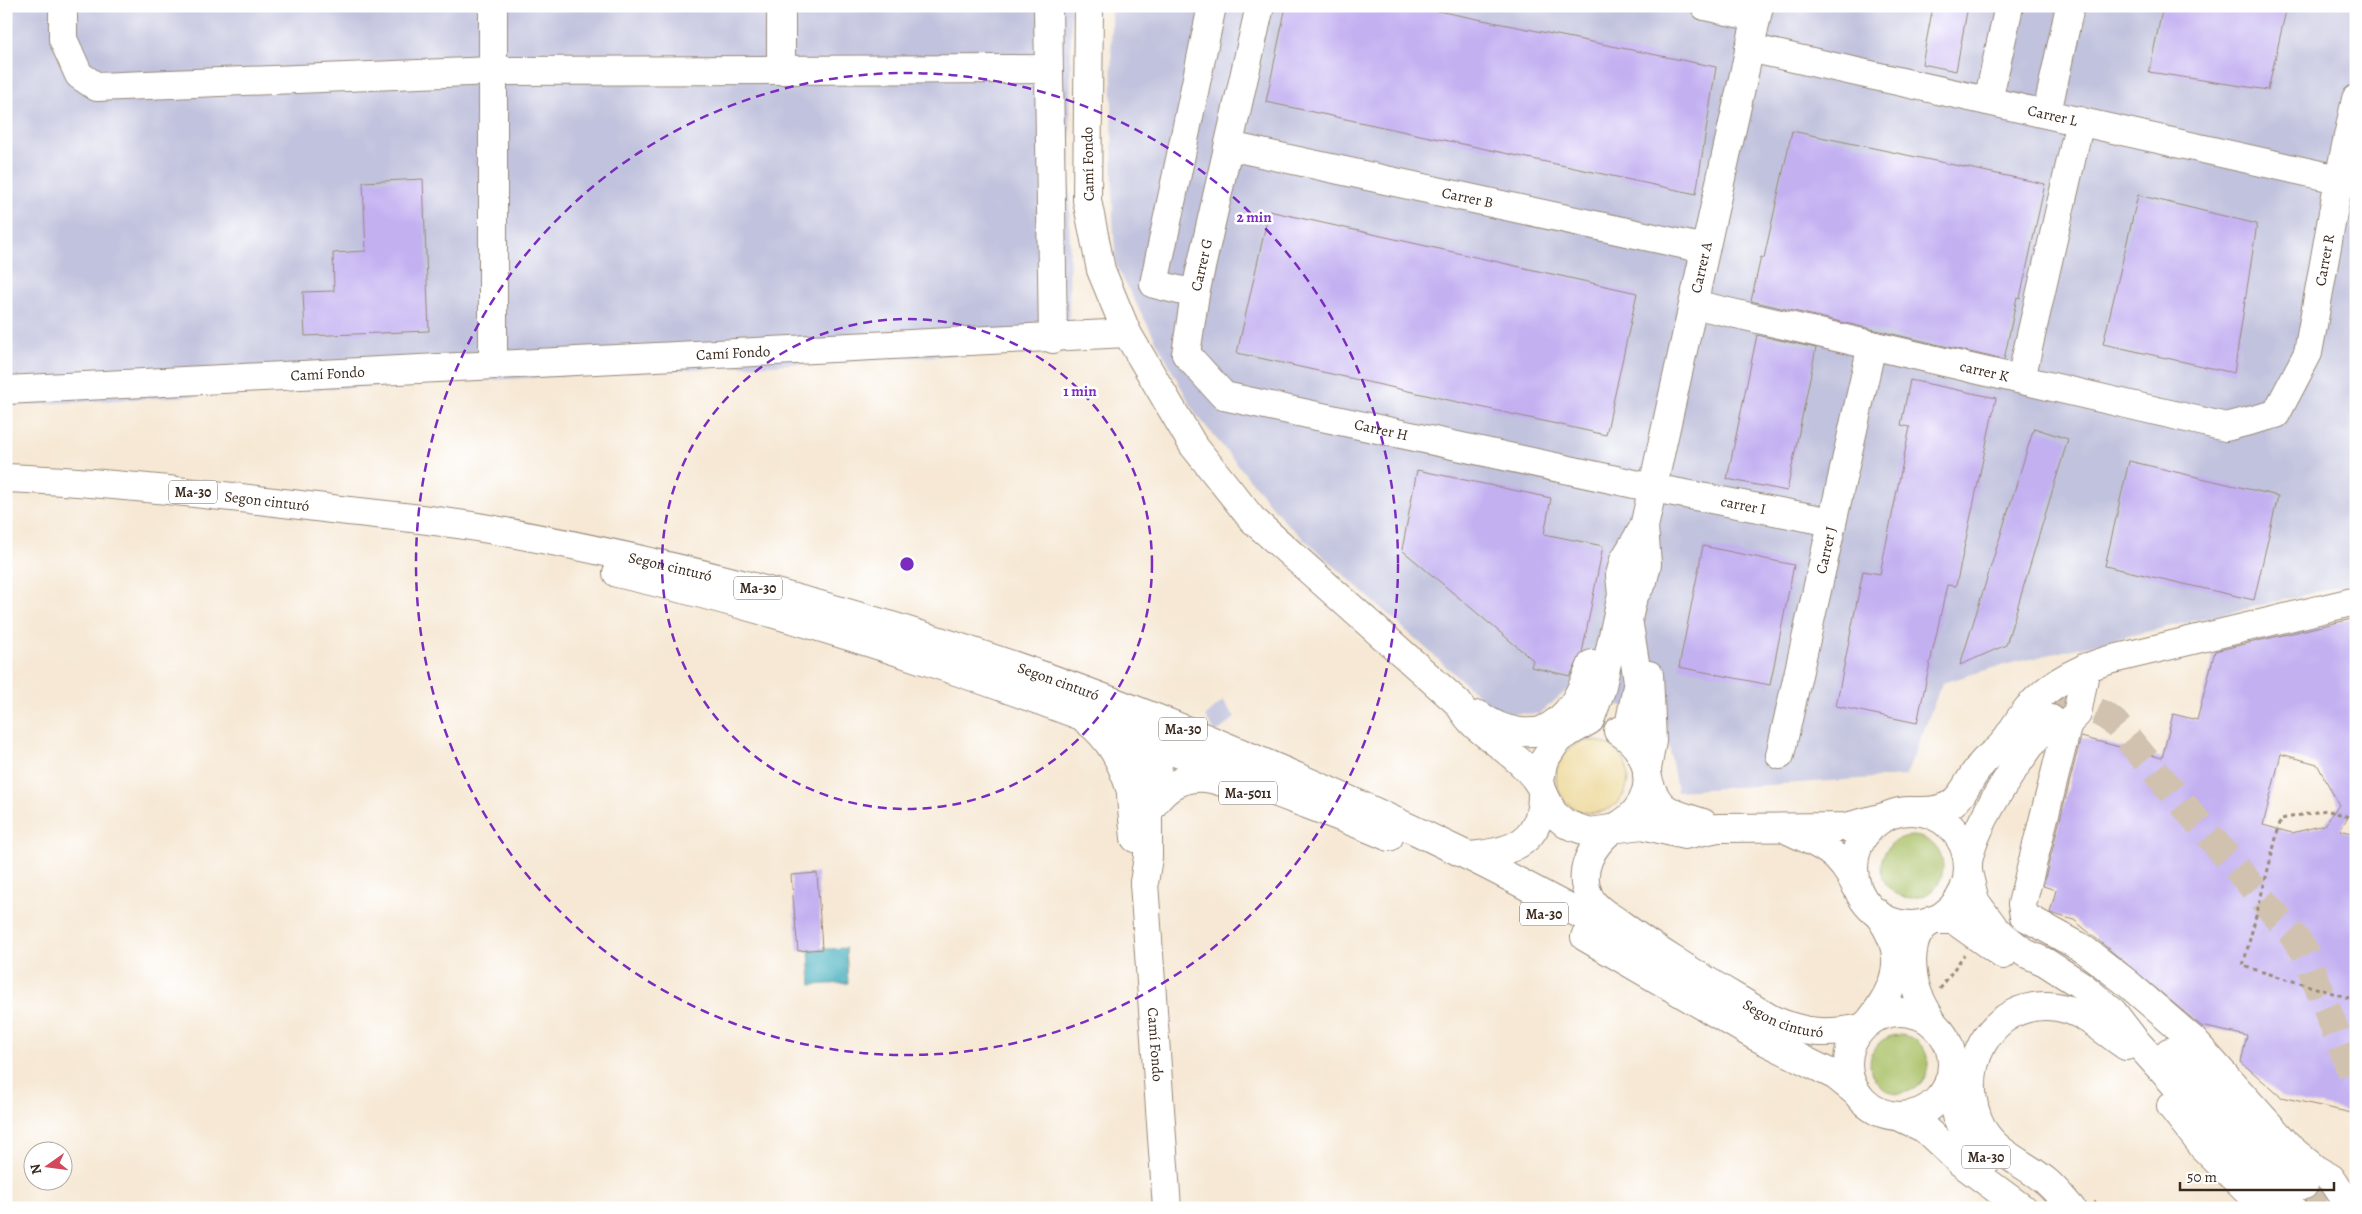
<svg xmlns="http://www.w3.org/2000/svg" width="2362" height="1214" font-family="Alegreya,serif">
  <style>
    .industrial { fill: #c1c2dd }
    .green { fill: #a8bf64; stroke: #727441 }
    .sand { fill: #eeda9e; stroke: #94825e }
    .water { fill: #3baaba; stroke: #3b6a6c }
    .building { fill: #c3b0f1; fill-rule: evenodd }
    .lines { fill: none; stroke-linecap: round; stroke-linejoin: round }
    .minor-tunnel { stroke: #d1c2b0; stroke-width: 28; stroke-dasharray: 28 14; stroke-linecap: butt }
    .minor-casing { stroke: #988979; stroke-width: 30 }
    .highway-casing { stroke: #988979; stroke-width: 30 }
    .path { stroke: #988979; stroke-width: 3; stroke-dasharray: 4 4; stroke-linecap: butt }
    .minor { stroke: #fff; stroke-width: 28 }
    .highway { stroke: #fff; stroke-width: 28 }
    .ring { fill: none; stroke: #7b2cbf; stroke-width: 2.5; stroke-dasharray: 9 6 }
    .labels { text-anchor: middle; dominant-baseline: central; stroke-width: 5; stroke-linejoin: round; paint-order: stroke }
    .shield { fill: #fff; stroke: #766a62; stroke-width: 1 }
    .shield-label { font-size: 14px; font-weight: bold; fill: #3b2a1e }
    .street-label { font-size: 15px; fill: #3b2a1e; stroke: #fff }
    .centre { fill: #7b2cbf; stroke: #fff; stroke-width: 2.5 }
    .ring-label { font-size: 15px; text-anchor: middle; font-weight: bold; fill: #7b2cbf; stroke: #fff; stroke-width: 5; stroke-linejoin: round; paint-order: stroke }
  </style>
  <rect width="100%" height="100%" fill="#fff"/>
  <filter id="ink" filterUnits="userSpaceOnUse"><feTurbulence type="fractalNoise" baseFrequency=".02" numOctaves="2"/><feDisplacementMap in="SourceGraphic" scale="10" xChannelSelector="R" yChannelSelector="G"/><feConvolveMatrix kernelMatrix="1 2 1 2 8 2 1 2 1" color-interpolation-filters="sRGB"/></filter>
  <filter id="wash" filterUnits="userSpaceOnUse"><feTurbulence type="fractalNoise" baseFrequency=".0096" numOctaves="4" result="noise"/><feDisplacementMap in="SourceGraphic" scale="20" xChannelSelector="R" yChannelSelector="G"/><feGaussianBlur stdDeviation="1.12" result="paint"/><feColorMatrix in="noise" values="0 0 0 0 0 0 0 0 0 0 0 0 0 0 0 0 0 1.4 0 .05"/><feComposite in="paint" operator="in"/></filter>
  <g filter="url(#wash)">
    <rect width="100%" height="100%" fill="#f6e8d4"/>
    <path class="industrial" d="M 6,6 L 1071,6 L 1069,349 L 6,406 Z
      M 1111,6 L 2356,6 L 2356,583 L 2000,666 L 1942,683 L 1906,776 L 1677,791 L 1664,717 L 1566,691 L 1539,714 L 1498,713 L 1285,522 L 1195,413 L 1116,266 L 1113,220 Z
      M 1223,701 L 1235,718 L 1216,733 L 1205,717 Z"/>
    <path class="green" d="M1881 867a31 31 0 1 1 62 0a31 31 0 1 1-62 0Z
      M1870 1064a29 29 0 1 1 58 0a29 29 0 1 1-58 0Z"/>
    <path class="sand" d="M1556 777a36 36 0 1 1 72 0a36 36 0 1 1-72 0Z"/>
    <path class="water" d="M 846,948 L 848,983 L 811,985 L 809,950 Z"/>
    <g id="blocks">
      <path class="building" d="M 1286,6 L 1413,6 L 1716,67 L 1696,194 L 1266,102 Z
        M 1933,6 L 1968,6 L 1956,71 L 1922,64 Z
        M 2163,6 L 2287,6 L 2268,90 L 2149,72 Z
        M 1792,131 L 2045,184 L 2020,298 L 2017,297 L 2004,360 L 1751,301 L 1761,257 L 1764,258 Z
        M 423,179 L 429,331 L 305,336 L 303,292 L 334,291 L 333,253 L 366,251 L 363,182 Z
        M 2138,195 L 2257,224 L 2234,373 L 2103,344 Z
        M 1269,211 L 1637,293 L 1606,435 L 1237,353 Z
        M 1757,335 L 1816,348 L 1787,491 L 1727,479 Z
        M 1910,380 L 1996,398 L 1956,586 L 1947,585 L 1917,723 L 1836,706 L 1863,571 L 1880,574 L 1910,427 L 1901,425 Z
        M 2034,428 L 2068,439 L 2006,645 L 1960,665 Z
        M 2129,461 L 2278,496 L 2254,600 L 2105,566 Z
        M 1417,470 L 1551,498 L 1544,534 L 1603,546 L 1582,653 L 1570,676 L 1531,667 L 1533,660 L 1402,550 Z
        M 1703,546 L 1794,565 L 1770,685 L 1679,667 Z
        M 2356,618 L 2356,805 L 2340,830 L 2356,834 L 2356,1114 L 2281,1097 L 2241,1062 L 2247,1036 L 2201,1026 L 2074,920 L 2050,913 L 2056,890 L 2043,886 L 2081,737 L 2162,758 L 2173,714 L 2197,720 L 2215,651 ZM 2281,754 L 2317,764 L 2339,805 L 2324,825 L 2292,833 L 2263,825 Z
        M 817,873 L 822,949 L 798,951 L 791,875 Z"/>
    </g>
  </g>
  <g filter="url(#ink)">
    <use href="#blocks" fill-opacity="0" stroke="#988979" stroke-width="1"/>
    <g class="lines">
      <path class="minor-tunnel" d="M 2057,714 C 2076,701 2098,709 2114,722 L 2296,939 L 2305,952 L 2356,1084
        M 2304,1185 C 2320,1199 2334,1209 2356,1202"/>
      <g class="minor-casing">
        <g id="minor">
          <path d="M 63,6 L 63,39 L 79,75 L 97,87 L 493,71 L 1048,69"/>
          <path d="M 781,6 L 781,70"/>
          <path d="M 1048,6 L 1053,339"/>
          <path d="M 1089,6 L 1087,200 L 1101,270 L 1127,333 L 1193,445 L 1252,519 L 1458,703 C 1463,711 1468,719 1475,725 C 1495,743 1531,765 1542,790"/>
          <path id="s1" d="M 1212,6 L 1154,284 L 1195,294 L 1260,6"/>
          <path d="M 1705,6 L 1756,17"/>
          <path id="s2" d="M 1749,48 L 2356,183"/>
          <path d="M 1988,101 L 2009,6"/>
          <path d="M 2047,113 L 2070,6"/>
          <path id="s3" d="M 1229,146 L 1705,249"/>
          <path id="s4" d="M 1195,294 L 1186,354 L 1224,396 L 1653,488 L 1832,522"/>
          <path id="s5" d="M 1693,304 L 2226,427 L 2276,414 L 2308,353 L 2339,179 L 2356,99"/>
          <path d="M 493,365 L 493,6"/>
          <path d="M 2021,379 L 2080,121"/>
          <path id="s6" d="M 6,390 L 1127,333"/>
          <path d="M 1644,527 L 1624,560 L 1620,575 L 1622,595 L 1601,690 L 1590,720 L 1558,739 L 1543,762 L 1540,781 L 1542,790 L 1553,813 L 1566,824 L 1589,832 L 1642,825 L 1684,835 L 1718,828 L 1846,827 L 1884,817"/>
          <path d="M 2086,667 L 2077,714 L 2068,723 L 2022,904 L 2024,916 L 2082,948 L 2126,982 L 2193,1040 L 2291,1149 L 2315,1169 L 2331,1178 L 2351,1208"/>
          <path d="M 1479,715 C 1512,740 1538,732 1576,727"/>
          <path d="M 1541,731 C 1571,718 1581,692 1592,664"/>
          <path id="s7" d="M 1633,741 L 1629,726 L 1638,681 L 1628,619 L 1633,597 L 1643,581 L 1647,564 L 1644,527 L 1759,6"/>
          <path id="s8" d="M 1780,755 L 1872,345"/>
          <path d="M 1647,769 L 1652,741 L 1649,675"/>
          <path d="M 1647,775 C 1657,813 1671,812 1703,823"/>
          <circle cx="1911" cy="868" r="57"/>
          <path d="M 1920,811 C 1965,812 1961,785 1985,760 C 1990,755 1997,751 2002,745 C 2011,733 2018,720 2028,708 C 2050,683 2078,669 2109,660 L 2356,601"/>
          <path d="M 1614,828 C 1657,807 1659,756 1618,731"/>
          <path d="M 1790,831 C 1823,846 1839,852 1856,886"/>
          <path d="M 1968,862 C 1975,820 2024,752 2051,719"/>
          <path d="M 1968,872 L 1975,901 L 1996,930 L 2025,953 L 2045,962 L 2081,985 L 2113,1012 L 2133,1038 L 2204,1117 L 2292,1208"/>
          <path id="s9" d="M 1144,883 L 1167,1208"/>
          <path d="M 1933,920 L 1954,920 L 2003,955"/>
          <path d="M 2169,1052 L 2273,1157 L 2304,1185"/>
          <path d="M 2171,1106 L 2204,1148 L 2264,1208"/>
        </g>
      </g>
      <g class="highway-casing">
        <g id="highway">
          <path id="s10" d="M 6,478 C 107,482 208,494 308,506 C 368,514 429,518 489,529 C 722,571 951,636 1171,724 C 1270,764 1368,807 1464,854 C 1527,884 1586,921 1650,947"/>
          <path d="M 617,573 C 837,624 1051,700 1259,786 C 1302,803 1346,818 1389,837"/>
          <path d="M 1087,721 C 1111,739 1122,763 1131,791"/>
          <path d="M 1150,809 C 1170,780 1194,770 1227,784"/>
          <path id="s11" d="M 1614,828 C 1592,844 1576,872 1590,898 C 1596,910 1608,915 1619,923 C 1667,959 1720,988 1771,1019 C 1806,1034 1825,1035 1862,1028"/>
          <path d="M 1135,838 C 1132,800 1118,747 1170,739"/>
          <path d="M 1469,856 C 1515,852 1543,842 1542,790"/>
          <path d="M 1144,883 L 1148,857 L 1148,816 L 1158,765 L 1155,743 L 1148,731"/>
          <path d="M 1930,922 C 1908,934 1910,970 1917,991 C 1921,1003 1929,1015 1935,1026"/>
          <path d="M 1585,937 L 1755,1036 L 1836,1076 L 1857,1093"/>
          <circle cx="1900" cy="1064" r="52"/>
          <path d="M 1869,1022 C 1898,985 1909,953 1876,912"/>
          <path d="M 1949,1081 C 1951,1113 1963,1139 1988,1159"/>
          <path d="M 1898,1116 L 1925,1129 L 1960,1162 L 2022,1208"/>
          <path d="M 2071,1208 C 2063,1199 2056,1190 2047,1182 C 2026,1164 1998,1155 1983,1130 C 1952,1074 1988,997 2057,1007 C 2084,1011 2105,1032 2126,1046"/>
        </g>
      </g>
      <path class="path" d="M 2356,819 L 2326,810 L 2281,819 L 2243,966 L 2356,1000
        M 1940,989 L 1964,955
        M 2094,1202 L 2102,1208"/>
      <use href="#minor" class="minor"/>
      <use href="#highway" class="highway"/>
    </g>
  </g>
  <g class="ring">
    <circle cx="907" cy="564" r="245"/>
    <circle cx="907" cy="564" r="491"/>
  </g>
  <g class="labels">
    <g class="shield">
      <rect x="169" y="480.5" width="48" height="23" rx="4"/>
      <rect x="734" y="576.5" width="48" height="23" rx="4"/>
      <rect x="1159" y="717.5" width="48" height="23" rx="4"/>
      <rect x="1219" y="781.5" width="58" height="23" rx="4"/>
      <rect x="1520" y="902.5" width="48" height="23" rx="4"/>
      <rect x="1962" y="1145.5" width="48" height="23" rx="4"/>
    </g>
    <g class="shield-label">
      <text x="193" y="492">Ma-30</text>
      <text x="758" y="588">Ma-30</text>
      <text x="1183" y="729">Ma-30</text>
      <text x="1248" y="793">Ma-5011</text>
      <text x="1544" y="914">Ma-30</text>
      <text x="1986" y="1157">Ma-30</text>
    </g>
    <g class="street-label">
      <text stroke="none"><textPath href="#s2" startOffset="311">Carrer L</textPath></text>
      <text transform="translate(1088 164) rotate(-91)">Camí Fondo</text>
      <text stroke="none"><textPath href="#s3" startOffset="244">Carrer B</textPath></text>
      <text stroke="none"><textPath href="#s5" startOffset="762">Carrer R</textPath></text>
      <text stroke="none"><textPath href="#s1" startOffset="356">Carrer G</textPath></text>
      <text stroke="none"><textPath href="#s7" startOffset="486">Carrer A</textPath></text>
      <text stroke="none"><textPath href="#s6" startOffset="728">Camí Fondo</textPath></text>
      <text stroke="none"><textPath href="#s5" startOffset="299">carrer K</textPath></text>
      <text stroke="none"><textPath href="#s6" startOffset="322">Camí Fondo</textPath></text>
      <text stroke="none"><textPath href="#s4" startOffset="278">Carrer H</textPath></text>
      <text stroke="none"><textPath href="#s10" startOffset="262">Segon cinturó</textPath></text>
      <text stroke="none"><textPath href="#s4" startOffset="648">carrer I</textPath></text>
      <text stroke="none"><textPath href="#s8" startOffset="210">Carrer J</textPath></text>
      <text stroke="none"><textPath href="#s10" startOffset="671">Segon cinturó</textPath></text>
      <text stroke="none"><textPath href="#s10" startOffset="1076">Segon cinturó</textPath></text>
      <text stroke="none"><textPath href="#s11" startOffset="311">Segon cinturó</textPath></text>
      <text stroke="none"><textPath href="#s9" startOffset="162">Camí Fondo</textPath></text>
    </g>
  </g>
  <circle cx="907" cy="564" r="8" class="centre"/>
  <g class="ring-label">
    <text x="1254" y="222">2 min</text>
    <text x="1080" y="396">1 min</text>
  </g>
  <rect width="2362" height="1214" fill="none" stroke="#fff" stroke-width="25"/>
  <g transform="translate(48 1166) rotate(256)"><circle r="24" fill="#ffffff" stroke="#b1aaa5"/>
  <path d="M0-4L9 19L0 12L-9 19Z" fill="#d1495b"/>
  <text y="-8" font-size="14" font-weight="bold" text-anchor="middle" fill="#3b2a1e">N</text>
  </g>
  <path d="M2180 1182v8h154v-8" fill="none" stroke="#3b2a1e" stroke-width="2.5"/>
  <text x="2187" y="1182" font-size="15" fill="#3b2a1e" stroke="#ffffff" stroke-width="4" paint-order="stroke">50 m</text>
</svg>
